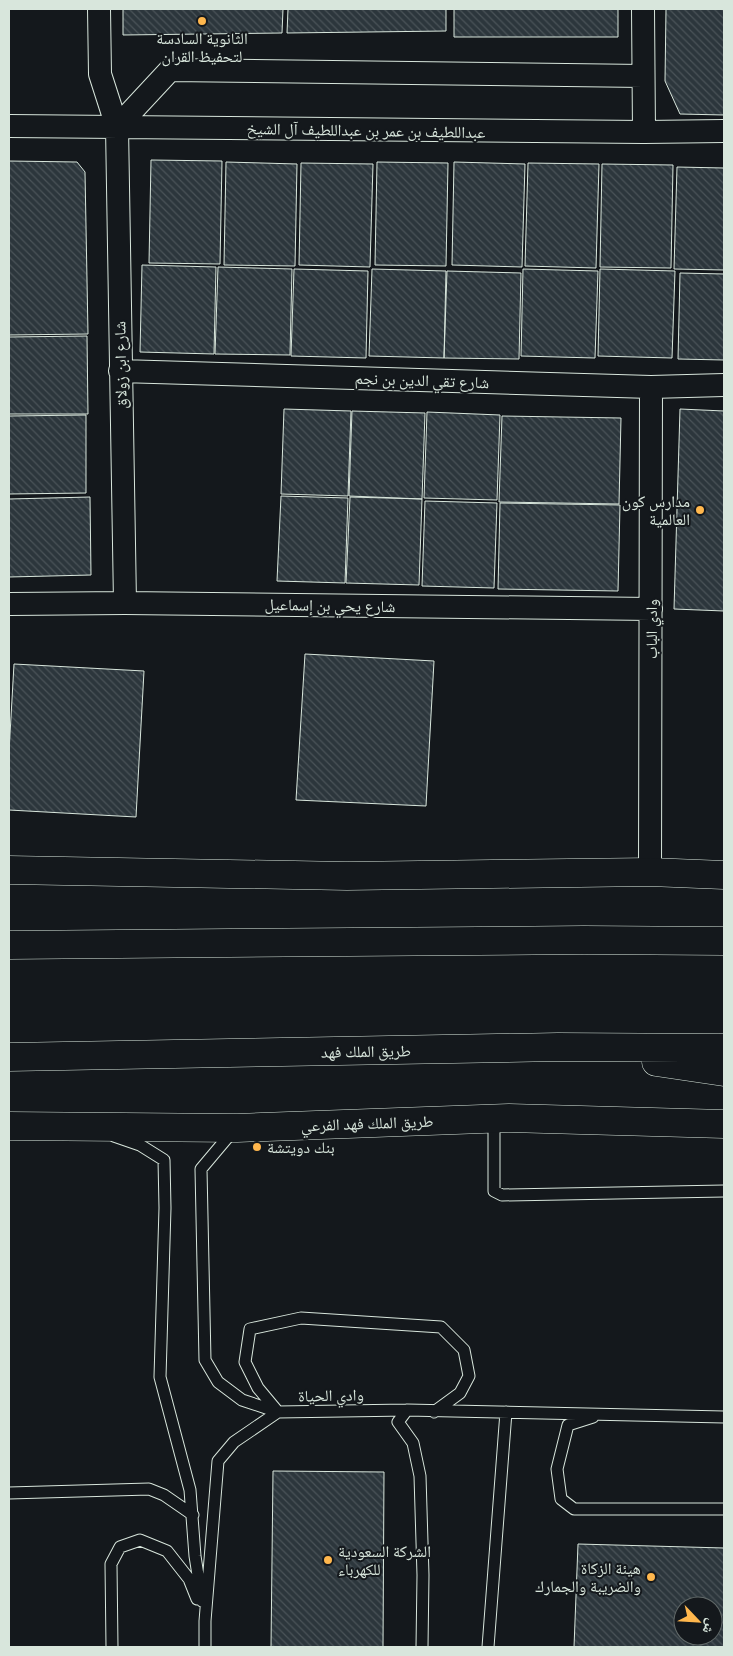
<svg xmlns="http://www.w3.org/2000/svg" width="733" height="1656" font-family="Ubuntu,'Noto Naskh Arabic',sans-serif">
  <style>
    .building { fill: url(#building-back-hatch); stroke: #d8e6dc; fill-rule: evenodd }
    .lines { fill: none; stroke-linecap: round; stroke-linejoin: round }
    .lane-casing { stroke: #d8e6dc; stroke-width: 13 }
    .street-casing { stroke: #d8e6dc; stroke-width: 24 }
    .primary-casing { stroke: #d8e6dc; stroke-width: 29 }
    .highway-casing { stroke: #d8e6dc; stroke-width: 29 }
    .lane { stroke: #14181c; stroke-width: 11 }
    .street { stroke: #14181c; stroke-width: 22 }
    .primary { stroke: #14181c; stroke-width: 28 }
    .highway { stroke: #14181c; stroke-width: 28 }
    .poi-dot { fill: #ffb74d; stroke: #14181c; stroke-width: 2 }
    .labels { text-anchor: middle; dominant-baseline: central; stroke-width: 4; stroke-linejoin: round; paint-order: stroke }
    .poi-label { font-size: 16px; fill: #d8e6dc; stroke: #14181c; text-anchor: end }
    .street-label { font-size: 16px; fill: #d8e6dc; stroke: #14181c }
  </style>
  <defs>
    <pattern id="building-back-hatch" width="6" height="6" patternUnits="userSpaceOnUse" patternTransform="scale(1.25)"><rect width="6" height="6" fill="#2c363c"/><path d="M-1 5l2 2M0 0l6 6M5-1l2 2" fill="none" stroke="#4a5358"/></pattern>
  </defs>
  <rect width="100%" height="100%" fill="#14181c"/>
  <path class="building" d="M 123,9 L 283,9 L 282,33 L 123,35 Z
    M 288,9 L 446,9 L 446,31 L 287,33 Z
    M 454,9 L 618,9 L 618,37 L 454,37 Z
    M 666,9 L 724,9 L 724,115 L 680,114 L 665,81 Z
    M 151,160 L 222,161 L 220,264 L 149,263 Z
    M 9,161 L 77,162 L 85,172 L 88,334 L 9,335 Z
    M 226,162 L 297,164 L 295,266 L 224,265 Z
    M 377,162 L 448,163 L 446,266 L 375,265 Z
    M 454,162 L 525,164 L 522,267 L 452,265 Z
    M 301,163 L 373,164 L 370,267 L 299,265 Z
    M 528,163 L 599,164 L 596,268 L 525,266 Z
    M 602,164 L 673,165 L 671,268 L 600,267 Z
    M 677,167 L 724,168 L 724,270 L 674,269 Z
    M 142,265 L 216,267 L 214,354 L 140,352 Z
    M 218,267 L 292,269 L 290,355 L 215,354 Z
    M 294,269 L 368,271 L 366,358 L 291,356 Z
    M 372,269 L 446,271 L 444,358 L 369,356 Z
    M 523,269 L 598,271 L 595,358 L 521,356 Z
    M 600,269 L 675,271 L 672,358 L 598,356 Z
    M 447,271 L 521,273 L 519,359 L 444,358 Z
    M 680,273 L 724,274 L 724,360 L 678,359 Z
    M 87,336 L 88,414 L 9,414 L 9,337 Z
    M 284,409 L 351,411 L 348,496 L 281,494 Z
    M 680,409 L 724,411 L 724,611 L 674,609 Z
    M 352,411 L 425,413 L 422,499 L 349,496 Z
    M 427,412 L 500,415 L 497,500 L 424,498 Z
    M 86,415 L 86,493 L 9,494 L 9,416 Z
    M 502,416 L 621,418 L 619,504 L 499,502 Z
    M 281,496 L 348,498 L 345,583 L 277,581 Z
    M 90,497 L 91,575 L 9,577 L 9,499 Z
    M 350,497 L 422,499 L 419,585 L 346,583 Z
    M 425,501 L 497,503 L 494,588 L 422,586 Z
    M 500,503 L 620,505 L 618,591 L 498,589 Z
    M 305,654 L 434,661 L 426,806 L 296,800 Z
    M 14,664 L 144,671 L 136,817 L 9,810 L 9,752 Z
    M 273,1471 L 384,1472 L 383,1647 L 271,1647 Z
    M 578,1544 L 724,1548 L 724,1647 L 574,1647 ZM 683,1606 L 713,1606 L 713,1636 L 683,1636 Z"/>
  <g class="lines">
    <g class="lane-casing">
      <path id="lane" d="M 494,1119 L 494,1191 L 502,1195 L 724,1191
        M 233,1131 L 201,1169 L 205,1360 L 218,1382 L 242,1400 L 278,1412 L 407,1410 L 724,1417
        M 114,1136 L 140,1145 L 164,1160 L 165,1208 L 160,1377 L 190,1490 L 195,1556 L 202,1601
        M 407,1410 L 398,1422 L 413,1443 L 420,1476 L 423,1575 L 422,1647
        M 593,1417 L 568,1425 L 557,1469 L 561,1499 L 574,1509 L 724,1509
        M 9,1493 L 149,1489 L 164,1495 L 193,1515
        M 112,1647 L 111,1564 L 120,1547 L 140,1540 L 167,1551 L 189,1579 L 197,1599
        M 205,1647 L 205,1621 L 218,1461 L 234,1442 L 278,1412 L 258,1388 L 245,1362 L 250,1329 L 301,1318 L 441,1327 L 464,1350 L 469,1376 L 460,1393 L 434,1412
        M 488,1647 L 506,1412"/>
    </g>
    <g class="street-casing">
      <path id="street" d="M 99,9 L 100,74 L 117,127 L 125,603
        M 643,9 L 644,132
        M 9,126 L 644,132 L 724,131
        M 117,127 L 170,70 L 643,76
        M 120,371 L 651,387 L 724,385
        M 9,604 L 125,603 L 651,609
        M 650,872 L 651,387"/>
    </g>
    <g class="primary-casing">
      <path id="primary" d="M 9,870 L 347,876 L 650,872 L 724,875
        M 9,1126 L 237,1128 L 509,1118 L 724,1124"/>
    </g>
    <g class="highway-casing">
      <path id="highway" d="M 9,945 L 584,940 L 724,941
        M 9,1057 L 558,1047 L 724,1048
        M 656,1062 L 724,1072"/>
    </g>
    <use href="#lane" class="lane"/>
    <use href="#street" class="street"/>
    <use href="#primary" class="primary"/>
    <use href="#highway" class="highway"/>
  </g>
  <g class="poi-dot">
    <circle cx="202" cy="21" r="5"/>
    <circle cx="700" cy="510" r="5"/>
    <circle cx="257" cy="1147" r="5"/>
    <circle cx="328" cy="1560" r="5"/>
    <circle cx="651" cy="1577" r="5"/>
  </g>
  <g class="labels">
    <g class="poi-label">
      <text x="202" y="38" text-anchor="middle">الثانوية السادسة<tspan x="202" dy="18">لتحفيظ القران</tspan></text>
      <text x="690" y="501">مدارس كون<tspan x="690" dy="18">العالمية</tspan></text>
      <text x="267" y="1147" text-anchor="start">بنك دويتشة</text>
      <text x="338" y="1551" text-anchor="start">الشركة السعودية<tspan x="338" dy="18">للكهرباء</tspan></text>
      <text x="641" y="1568">هيئة الزكاة<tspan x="641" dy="18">والضريبة والجمارك</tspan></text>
    </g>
    <g class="street-label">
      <text transform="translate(366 130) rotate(1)">عبداللطيف بن عمر بن عبداللطيف آل الشيخ</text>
      <text transform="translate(120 365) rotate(-91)">شارع ابن زولاق</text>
      <text transform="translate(422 380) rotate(2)">شارع تقي الدين بن نجم</text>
      <text transform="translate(330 605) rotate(1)">شارع يحي بن إسماعيل</text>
      <text transform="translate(651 629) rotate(-90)">وادي الباب</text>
      <text transform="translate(366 1051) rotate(-1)">طريق الملك فهد</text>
      <text transform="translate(367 1123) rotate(-2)">طريق الملك فهد الفرعي</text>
      <text transform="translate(331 1395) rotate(-1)">وادي الحياة</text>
    </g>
  </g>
  <rect width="733" height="1656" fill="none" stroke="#d8e6dc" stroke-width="20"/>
  <g transform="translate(698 1621) rotate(115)"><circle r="24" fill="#14181c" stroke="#626a69"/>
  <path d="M0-4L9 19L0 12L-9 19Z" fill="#ffb74d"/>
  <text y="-8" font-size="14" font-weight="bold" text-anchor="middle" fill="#d8e6dc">ش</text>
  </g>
</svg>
